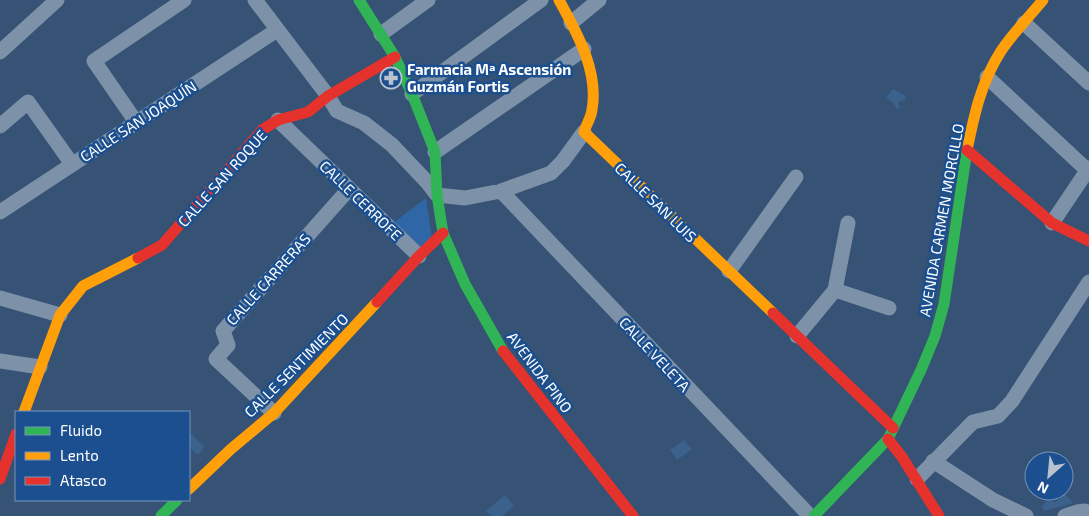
<svg xmlns="http://www.w3.org/2000/svg" width="1089" height="516" font-family="'Exo 2',sans-serif">
  <style>
    .green { fill: #2f66a5 }
    .water { fill: #3b618d }
    .lines { fill: none; stroke-linecap: round; stroke-linejoin: round }
    .street { stroke: #7d92a8; stroke-width: 15 }
    .fast { stroke: #30b455; stroke-width: 11 }
    .slow { stroke: #ff9f0a; stroke-width: 11 }
    .jam { stroke: #e5322d; stroke-width: 11 }
    .labels { text-anchor: middle; dominant-baseline: central; stroke-width: 5; stroke-linejoin: round; paint-order: stroke }
    .poi-label { font-size: 15px; font-weight: bold; fill: #fff; stroke: #1b4f8f; text-anchor: start }
    .street-label { font-size: 15px; fill: #fff; stroke: #1b4f8f }
  </style>
  <rect width="100%" height="100%" fill="#365274"/>
  <path class="green" d="M 426,198 L 432,239 L 419,250 L 393,223 Z"/>
  <path class="water" d="M 894,89 L 906,96 L 905,100 L 898,102 L 900,108 L 897,109 L 893,103 L 886,98 L 892,90 Z
    M 189,432 L 204,446 L 200,453 L 196,454 L 189,446 Z
    M 684,440 L 692,449 L 677,460 L 670,450 Z
    M 1065,494 L 1073,503 L 1044,511 L 1042,506 L 1048,500 L 1055,502 Z
    M 505,495 L 514,506 L 502,516 L 491,516 L 486,511 Z"/>
  <g class="lines">
    <path class="street" d="M 255,0 L 328,96 L 337,111 L 364,123 L 392,145 L 427,182 L 437,195 L 465,198 L 501,191 L 551,173 L 563,161 L 584,132
      M 571,23 L 599,0
      M 1024,23 L 1089,83
      M 381,34 L 428,0
      M 0,52 L 57,0
      M 987,77 L 1087,170
      M 412,94 L 541,0
      M 278,120 L 419,256
      M 136,122 L 94,61 L 184,0
      M 0,126 L 28,102 L 72,164
      M 435,152 L 584,49
      M 501,191 L 810,516
      M 0,212 L 277,30
      M 1052,223 L 1089,168
      M 729,271 L 796,177
      M 835,290 L 889,308
      M 0,298 L 60,315
      M 797,336 L 835,290 L 848,223
      M 0,361 L 40,367
      M 274,413 L 216,359 L 228,345 L 223,331 L 349,189
      M 933,461 L 993,500 L 1026,516
      M 917,479 L 973,422 L 998,416 L 1012,401 L 1089,282
      M 1065,516 L 1077,512 L 1085,511"/>
    <path class="fast" d="M 359,0 L 395,57 L 412,94 L 435,152 L 437,195 L 443,233 L 465,284 L 503,351
      M 161,516 L 177,500
      M 814,516 L 888,439 L 921,370 L 935,336 L 944,304 L 967,150"/>
    <path class="slow" d="M 559,0 C 577,33 599,71 592,110 C 591,118 586,125 584,132 L 773,313
      M 967,150 C 974,116 981,82 1001,51 C 1013,33 1029,17 1043,0
      M 24,412 L 60,315 L 83,286 L 138,258
      M 189,489 L 231,449 L 274,413 L 377,302"/>
    <path class="jam" d="M 967,150 L 1052,223 L 1089,241
      M 138,258 L 162,245 L 262,130 L 278,120 L 308,112 L 328,96 L 395,57
      M 377,302 L 419,256 L 443,233
      M 773,313 L 893,428
      M 503,351 L 633,516
      M 888,439 L 902,457 L 939,516
      M 0,479 L 16,434"/>
  </g>
  <defs>
    <g id="pharmacy-ring" transform="scale(1.125)"><circle r="9.5" fill="#1b4f8f" stroke="#b9c2ce" stroke-width="1.5"/><path d="M-2-6h4v4h4v4h-4v4h-4v-4h-4v-4h4Z" fill="#b9c2ce"/></g>
  </defs>
  <g fill-rule="evenodd">
    <use href="#pharmacy-ring" x="391" y="78"/>
  </g>
  <g class="labels">
    <g class="poi-label">
      <text x="407" y="69">Farmacia Mª Ascensión<tspan x="407" dy="17">Guzmán Fortis</tspan></text>
    </g>
    <g class="street-label">
      <text transform="translate(138 121) rotate(-33)">CALLE SAN JOAQUÍN</text>
      <text transform="translate(222 178) rotate(-48)">CALLE SAN ROQUE</text>
      <text transform="translate(361 200) rotate(44)">CALLE CERROFE</text>
      <text transform="translate(656 202) rotate(44)">CALLE SAN LUIS</text>
      <text transform="translate(941 220) rotate(-80)">AVENIDA CARMEN MORCILLO</text>
      <text transform="translate(268 279) rotate(-48)">CALLE CARRERAS</text>
      <text transform="translate(655 354) rotate(47)">CALLE VELETA</text>
      <text transform="translate(296 365) rotate(-45)">CALLE SENTIMIENTO</text>
      <text transform="translate(540 372) rotate(53)">AVENIDA PINO</text>
    </g>
  </g>
  <rect x="15" y="411" width="175" height="90" fill="#1b4f8f" stroke="#7695bc"/>
  <rect x="25" y="427" width="25" height="8" fill="#30b455" stroke="#7695bc"/>
  <text x="60" y="436" font-size="15" fill="#ffffff">Fluido</text>
  <rect x="25" y="452" width="25" height="8" fill="#ff9f0a" stroke="#7695bc"/>
  <text x="60" y="461" font-size="15" fill="#ffffff">Lento</text>
  <rect x="25" y="477" width="25" height="8" fill="#e5322d" stroke="#7695bc"/>
  <text x="60" y="486" font-size="15" fill="#ffffff">Atasco</text>
  <g transform="translate(1049 476) rotate(207)"><circle r="24" fill="#1b4f8f" stroke="#7695bc"/>
  <path d="M0-4L9 19L0 12L-9 19Z" fill="#b9c2ce"/>
  <text y="-8" font-size="14" font-weight="bold" text-anchor="middle" fill="#ffffff">N</text>
  </g>
</svg>
